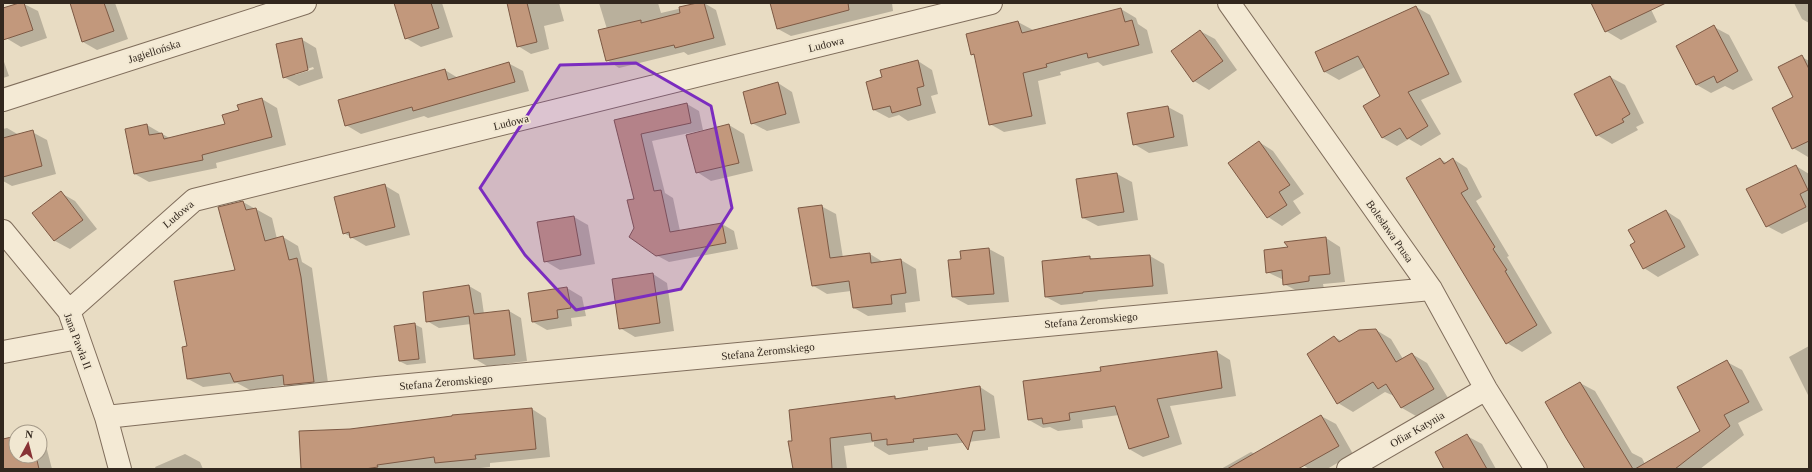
<svg xmlns="http://www.w3.org/2000/svg" width="1812" height="472" font-family="Georgia,serif">
  <style>
    .shadow { fill: #0003; fill-rule: evenodd }
    .building { fill: #c2987c; stroke: #7d5944 }
    .lines { fill: none; stroke-linecap: round; stroke-linejoin: round }
    .minor-casing { stroke: #806e5c; stroke-width: 24 }
    .minor { stroke: #f4ead5; stroke-width: 22 }
    .marked { fill: #7b2cbf; fill-opacity: 0.2; stroke: #7b2cbf; stroke-width: 3; stroke-linejoin: round }
    .labels { text-anchor: middle; dominant-baseline: central; stroke-width: 3.5; stroke-linejoin: round; paint-order: stroke }
    .street-label { font-size: 11px; fill: #32271e; stroke: #f1e7d1 }
  </style>
  <rect width="100%" height="100%" fill="#e8dcc3"/>
  <path class="shadow" d="M 22,3 L 38,11 L 47,38 L 21,47 L 6,38 L 3,26 L 3,9 Z
    M 71,3 L 115,3 L 128,39 L 97,50 L 83,42 Z
    M 398,3 L 442,3 L 453,37 L 421,47 L 406,38 Z
    M 508,3 L 559,3 L 564,21 L 544,26 L 549,49 L 531,54 L 518,46 Z
    M 599,3 L 658,3 L 661,13 L 704,3 L 716,10 L 726,45 L 688,55 L 684,52 L 619,68 L 607,60 L 607,29 Z
    M 771,3 L 892,3 L 893,11 L 791,36 L 778,29 Z
    M 1592,3 L 1648,3 L 1657,22 L 1621,40 L 1606,31 Z
    M 1794,3 L 1809,3 L 1809,23 L 1802,19 Z
    M 1416,7 L 1430,15 L 1462,82 L 1421,100 L 1441,134 L 1421,146 L 1409,139 L 1397,146 L 1383,138 L 1364,106 L 1381,96 L 1365,67 L 1339,80 L 1325,72 Z
    M 1121,9 L 1136,18 L 1138,24 L 1147,30 L 1153,53 L 1103,66 L 1098,62 L 1060,72 L 1061,75 L 1038,81 L 1046,124 L 1004,132 L 990,124 L 975,56 L 972,54 L 967,34 L 1018,22 L 1033,30 Z
    M 1714,27 L 1729,35 L 1753,80 L 1733,90 L 1725,86 L 1711,93 L 1697,85 Z
    M 1200,31 L 1215,39 L 1237,70 L 1209,90 L 1194,81 Z
    M 301,39 L 316,48 L 323,78 L 299,86 L 284,77 ZM 313,67 L 314,69 L 295,75 L 295,73 Z
    M 1802,57 L 1809,61 L 1809,156 L 1808,157 L 1793,148 Z
    M 3,59 L 9,76 L 3,78 Z
    M 918,61 L 932,70 L 938,94 L 931,96 L 936,113 L 908,121 L 899,115 L 889,118 L 874,110 L 883,78 Z
    M 508,63 L 523,71 L 529,91 L 428,118 L 424,116 L 361,134 L 346,125 L 445,70 L 458,78 Z
    M 1610,77 L 1625,85 L 1644,123 L 1636,127 L 1638,130 L 1612,144 L 1597,135 L 1576,95 Z
    M 778,83 L 792,92 L 800,123 L 767,131 L 752,123 Z
    M 262,99 L 277,108 L 286,145 L 216,163 L 217,168 L 149,182 L 135,174 L 147,125 L 171,139 L 226,124 L 240,111 Z
    M 687,104 L 699,111 L 703,130 L 652,141 L 665,193 L 673,198 L 680,231 L 722,224 L 734,231 L 738,249 L 669,262 L 656,255 L 635,229 L 635,199 L 616,120 Z
    M 1168,107 L 1183,115 L 1188,146 L 1149,153 L 1134,144 Z
    M 729,125 L 744,134 L 753,171 L 711,181 L 697,172 Z
    M 7,128 L 19,135 L 32,132 L 47,140 L 56,174 L 12,186 L 3,181 L 3,129 Z
    M 1259,142 L 1273,151 L 1304,194 L 1293,201 L 1301,213 L 1282,226 L 1268,217 Z
    M 1440,159 L 1447,163 L 1453,159 L 1467,168 L 1482,197 L 1476,201 L 1509,256 L 1507,257 L 1552,333 L 1522,352 L 1507,343 Z
    M 1796,166 L 1809,174 L 1809,221 L 1782,234 L 1767,226 Z
    M 1117,174 L 1132,182 L 1138,220 L 1098,226 L 1083,218 Z
    M 384,185 L 399,194 L 410,235 L 366,246 L 344,233 Z
    M 61,193 L 75,201 L 97,229 L 70,249 L 55,241 L 34,213 Z
    M 243,202 L 272,218 L 277,239 L 283,237 L 298,246 L 302,262 L 312,268 L 329,390 L 300,394 L 286,385 L 250,390 L 237,383 L 203,387 L 188,379 L 188,347 L 236,271 Z
    M 821,206 L 836,214 L 843,258 L 870,254 L 883,262 L 901,260 L 916,269 L 920,301 L 905,303 L 906,312 L 868,316 L 854,308 L 851,291 L 827,294 L 812,285 Z
    M 1666,211 L 1680,220 L 1699,255 L 1658,277 L 1644,268 Z
    M 574,217 L 588,225 L 595,264 L 560,270 L 545,261 Z
    M 1326,238 L 1340,247 L 1345,282 L 1323,284 L 1324,289 L 1299,292 L 1284,284 L 1284,280 L 1267,272 L 1289,248 Z
    M 989,249 L 1004,257 L 1009,302 L 968,305 L 953,297 L 963,260 Z
    M 1150,256 L 1164,264 L 1168,294 L 1097,300 L 1098,301 L 1061,305 L 1046,297 L 1089,257 L 1095,260 Z
    M 653,274 L 667,283 L 674,331 L 635,337 L 620,328 Z
    M 469,286 L 481,293 L 484,314 L 509,311 L 521,318 L 527,361 L 487,366 L 475,359 L 471,324 L 439,328 L 427,321 Z
    M 567,288 L 582,297 L 586,316 L 571,318 L 572,326 L 547,330 L 533,322 Z
    M 414,324 L 422,328 L 426,363 L 407,365 L 399,361 Z
    M 1376,330 L 1391,339 L 1403,359 L 1412,354 L 1427,363 L 1448,398 L 1416,416 L 1402,408 L 1394,396 L 1385,392 L 1353,412 L 1338,403 L 1334,337 L 1342,341 Z
    M 1809,346 L 1809,397 L 1789,357 Z
    M 1217,352 L 1230,360 L 1236,396 L 1170,406 L 1182,444 L 1143,457 L 1129,449 L 1119,415 L 1082,420 L 1083,428 L 1058,431 L 1050,427 L 1043,428 L 1029,420 L 1102,372 Z
    M 1727,362 L 1742,370 L 1763,410 L 1738,423 L 1744,435 L 1700,469 L 1586,469 L 1580,383 L 1595,391 L 1632,453 L 1642,458 L 1645,464 L 1702,431 Z
    M 980,387 L 994,396 L 1000,438 L 928,447 L 928,450 L 889,455 L 874,446 L 874,442 L 844,446 L 847,469 L 794,469 L 793,442 L 894,397 L 899,399 Z
    M 532,409 L 546,418 L 550,457 L 490,463 L 490,467 L 471,469 L 302,469 L 351,430 Z
    M 1321,416 L 1336,424 L 1353,454 L 1327,469 L 1309,469 L 1303,465 L 1296,469 L 1221,469 L 1251,452 L 1255,454 Z
    M 1467,436 L 1482,444 L 1496,469 L 1446,469 Z
    M 16,437 L 16,456 L 40,456 L 40,439 L 45,442 L 52,469 L 3,469 L 3,440 Z
    M 185,454 L 200,462 L 203,469 L 156,469 L 155,467 Z"/>
  <path class="building" d="M 19,3 L 24,3 L 33,30 L 3,40 L 3,8 Z
    M 70,3 L 104,3 L 114,31 L 82,42 Z
    M 394,3 L 431,3 L 439,28 L 405,39 Z
    M 507,3 L 527,3 L 537,42 L 517,47 Z
    M 697,3 L 704,3 L 714,38 L 675,48 L 674,45 L 606,61 L 598,30 L 641,20 L 641,23 L 680,13 L 679,7 Z
    M 770,3 L 848,3 L 849,10 L 777,29 Z
    M 1591,3 L 1666,3 L 1605,32 Z
    M 1416,6 L 1449,74 L 1408,92 L 1428,126 L 1407,139 L 1400,128 L 1382,138 L 1363,106 L 1380,96 L 1358,56 L 1324,72 L 1315,52 Z
    M 1121,8 L 1125,22 L 1132,20 L 1139,45 L 1088,58 L 1087,53 L 1046,64 L 1047,67 L 1023,73 L 1032,116 L 989,125 L 974,54 L 971,55 L 966,34 L 1018,21 L 1022,33 Z
    M 1714,25 L 1738,71 L 1717,83 L 1714,76 L 1696,85 L 1676,46 Z
    M 1200,30 L 1223,61 L 1193,82 L 1171,51 Z
    M 302,38 L 308,70 L 283,78 L 276,44 Z
    M 1802,55 L 1809,69 L 1809,141 L 1792,149 L 1772,108 L 1793,97 L 1778,67 Z
    M 918,60 L 924,86 L 917,88 L 921,105 L 892,113 L 890,106 L 873,110 L 866,82 L 882,77 L 880,70 Z
    M 509,62 L 515,82 L 413,111 L 412,107 L 345,126 L 338,100 L 445,69 L 448,80 Z
    M 1610,76 L 1630,114 L 1622,119 L 1624,122 L 1596,136 L 1574,94 Z
    M 778,82 L 786,114 L 751,124 L 743,92 Z
    M 262,98 L 272,137 L 202,155 L 203,160 L 134,174 L 125,129 L 147,124 L 149,135 L 162,133 L 164,139 L 225,124 L 222,115 L 239,110 L 237,105 Z
    M 687,103 L 691,123 L 641,134 L 654,191 L 661,190 L 670,232 L 722,223 L 726,243 L 656,256 L 629,237 L 634,228 L 627,200 L 634,199 L 614,120 Z
    M 1168,106 L 1174,137 L 1133,145 L 1127,113 Z
    M 729,124 L 739,163 L 696,173 L 686,135 Z
    M 33,130 L 42,166 L 3,177 L 3,138 Z
    M 1259,141 L 1290,185 L 1279,192 L 1287,205 L 1267,218 L 1228,163 Z
    M 1440,158 L 1444,164 L 1453,158 L 1468,189 L 1461,193 L 1495,247 L 1493,249 L 1507,270 L 1505,271 L 1537,325 L 1506,344 L 1406,178 Z
    M 1796,165 L 1808,190 L 1800,194 L 1806,207 L 1766,227 L 1746,189 Z
    M 1117,173 L 1124,212 L 1082,218 L 1076,179 Z
    M 385,184 L 395,227 L 350,238 L 349,232 L 343,234 L 334,197 Z
    M 61,191 L 83,220 L 54,241 L 32,213 Z
    M 243,201 L 246,210 L 256,208 L 265,241 L 283,236 L 289,260 L 297,258 L 301,277 L 314,382 L 284,385 L 283,375 L 234,382 L 230,373 L 187,379 L 182,347 L 187,346 L 174,281 L 235,270 L 218,207 Z
    M 822,205 L 830,258 L 870,253 L 871,263 L 901,259 L 906,293 L 891,295 L 892,304 L 853,308 L 849,281 L 812,286 L 798,208 Z
    M 1666,210 L 1685,247 L 1643,269 L 1630,245 L 1635,242 L 1628,230 Z
    M 574,216 L 581,255 L 544,262 L 537,222 Z
    M 1326,237 L 1330,274 L 1309,276 L 1309,281 L 1283,285 L 1282,270 L 1266,273 L 1264,250 L 1288,247 L 1284,242 Z
    M 989,248 L 994,294 L 952,297 L 948,260 L 961,259 L 960,251 Z
    M 1150,255 L 1153,286 L 1083,292 L 1083,293 L 1045,297 L 1042,261 L 1090,256 L 1090,259 Z
    M 653,273 L 660,323 L 619,329 L 612,279 Z
    M 469,285 L 474,314 L 509,310 L 515,355 L 474,359 L 469,316 L 426,322 L 423,292 Z
    M 567,287 L 571,308 L 557,310 L 558,318 L 532,322 L 528,293 Z
    M 415,323 L 419,359 L 399,361 L 394,326 Z
    M 1376,329 L 1396,362 L 1412,353 L 1434,389 L 1401,408 L 1386,384 L 1378,389 L 1373,382 L 1337,404 L 1307,354 L 1334,336 L 1339,342 L 1359,330 Z
    M 1217,351 L 1222,388 L 1157,399 L 1169,437 L 1129,449 L 1115,406 L 1069,413 L 1070,420 L 1043,424 L 1042,418 L 1028,420 L 1023,381 L 1101,371 L 1100,367 Z
    M 1727,360 L 1749,402 L 1724,415 L 1730,426 L 1675,469 L 1635,469 L 1700,431 L 1677,387 Z
    M 1580,382 L 1633,469 L 1585,469 L 1566,438 L 1545,402 Z
    M 980,386 L 985,430 L 973,431 L 968,450 L 957,434 L 913,439 L 914,442 L 887,445 L 887,439 L 872,441 L 871,433 L 830,438 L 832,469 L 793,469 L 788,441 L 792,441 L 789,410 L 895,396 L 895,399 Z
    M 532,408 L 536,449 L 475,455 L 476,459 L 435,463 L 434,457 L 377,465 L 378,467 L 365,469 L 301,469 L 299,431 L 350,429 L 452,416 L 452,415 Z
    M 1321,415 L 1339,446 L 1298,469 L 1227,469 Z
    M 1467,434 L 1487,469 L 1444,469 L 1435,452 Z
    M 16,436 L 16,456 L 36,456 L 39,469 L 3,469 L 3,439 Z"/>
  <g class="lines">
    <g class="minor-casing">
      <path id="minor" d="M 1229,3 L 1431,289 L 1486,389 L 1536,469
        M 3,100 L 305,3
        M 3,231 L 69,311 L 106,417 L 120,469
        M 69,311 L 194,200 L 991,3
        M 3,352 L 78,338
        M 106,417 L 377,388 L 1431,289
        M 1348,469 L 1486,389"/>
    </g>
    <use href="#minor" class="minor"/>
  </g>
  <path class="marked" d="M 636,63 L 711,106 L 732,208 L 681,289 L 576,310 L 525,255 L 480,188 L 560,65 Z"/>
  <g class="labels">
    <g class="street-label">
      <text transform="translate(826 44) rotate(-14)">Ludowa</text>
      <text transform="translate(154 51) rotate(-18)">Jagiellońska</text>
      <text transform="translate(511 122) rotate(-14)">Ludowa</text>
      <text transform="translate(178 214) rotate(-40)">Ludowa</text>
      <text transform="translate(1390 231) rotate(55)">Bolesława Prusa</text>
      <text transform="translate(1091 320) rotate(-5)">Stefana Żeromskiego</text>
      <text transform="translate(78 341) rotate(69)">Jana Pawła II</text>
      <text transform="translate(768 351) rotate(-6)">Stefana Żeromskiego</text>
      <text transform="translate(446 382) rotate(-5)">Stefana Żeromskiego</text>
      <text transform="translate(1417 429) rotate(-30)">Ofiar Katynia</text>
    </g>
  </g>
  <rect width="1812" height="472" fill="none" stroke="#32271e" stroke-width="8"/>
  <g transform="translate(28 444) rotate(7)"><circle r="19" fill="#f1e7d1" stroke="#a59a89"/>
  <path d="M0-3L7 15L0 10L-7 15Z" fill="#883235"/>
  <text y="-6" font-size="11" font-weight="bold" text-anchor="middle" fill="#32271e">N</text>
  </g>
</svg>
